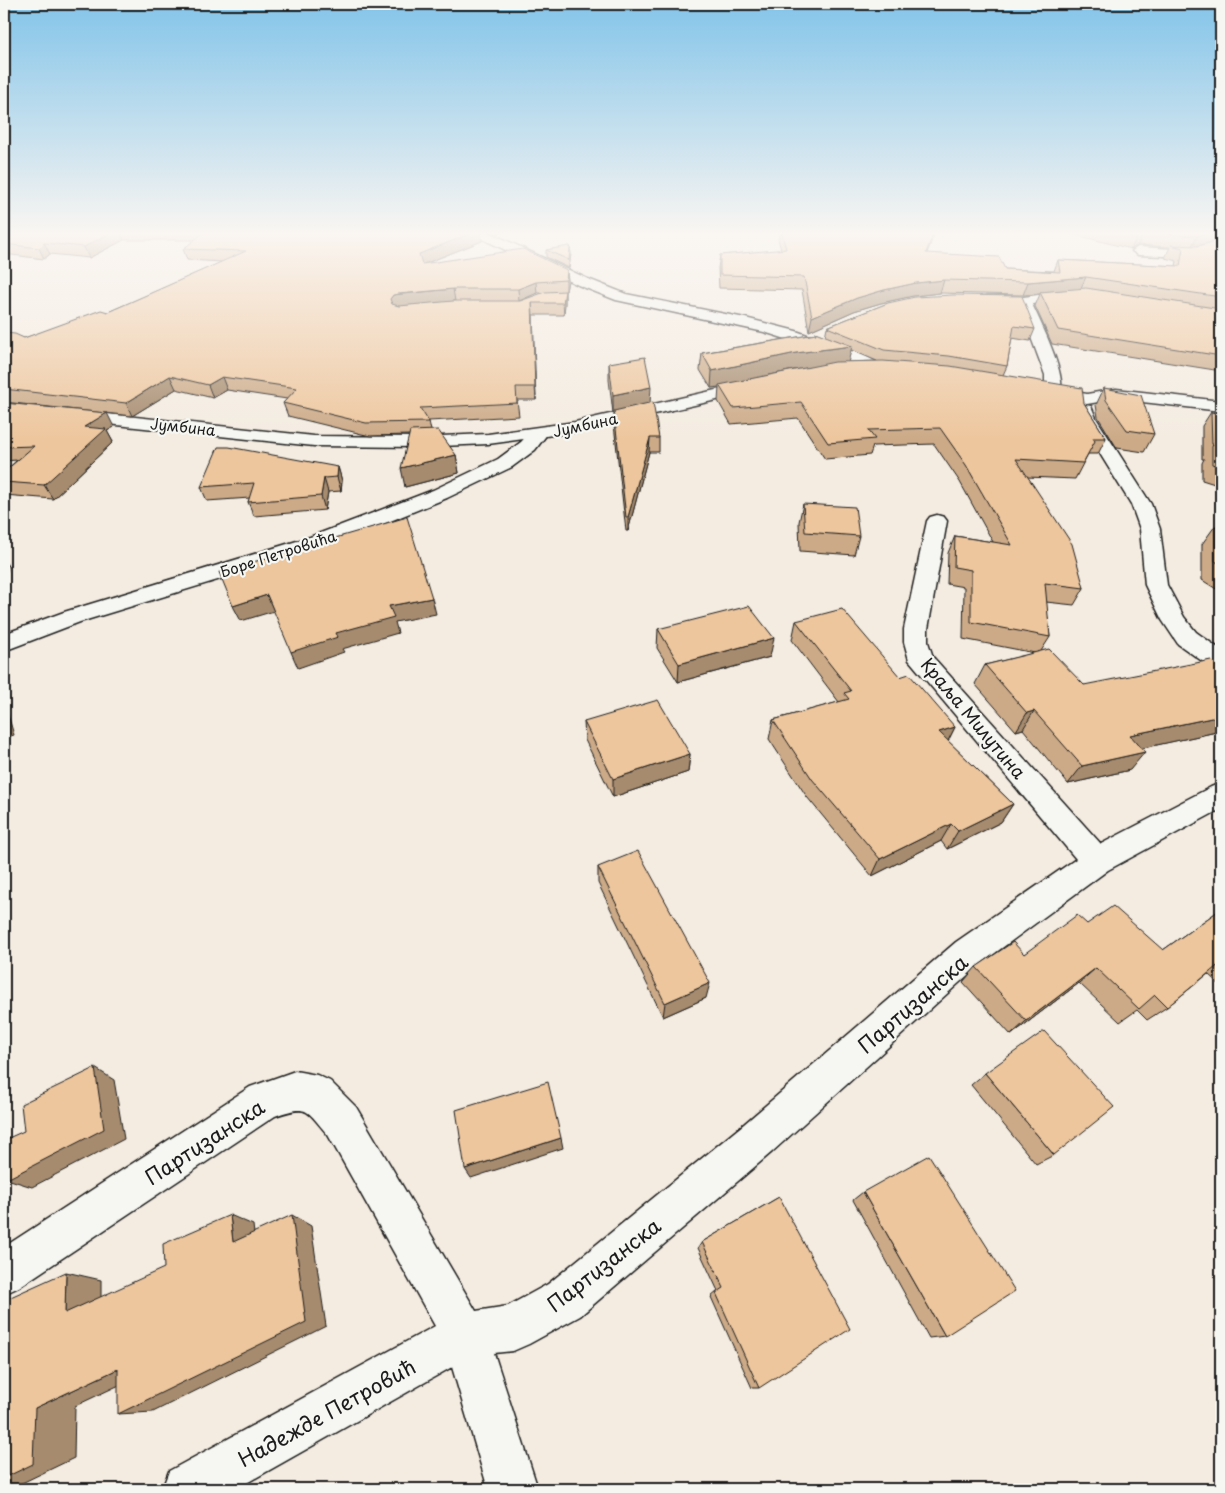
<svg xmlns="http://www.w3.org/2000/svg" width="1225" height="1493" font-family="'Playpen Sans',sans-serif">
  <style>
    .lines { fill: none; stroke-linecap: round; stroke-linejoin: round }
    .minor-casing { stroke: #1c1c1c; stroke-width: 3 }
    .tertiary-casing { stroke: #1c1c1c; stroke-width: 3 }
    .minor { fill: #f6f6f2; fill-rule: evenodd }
    .tertiary { fill: #f6f6f2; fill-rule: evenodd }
    .wall { fill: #ccaa87; stroke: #1c1c1c; fill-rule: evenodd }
    .shaded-wall { fill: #a68b6e; stroke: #1c1c1c }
    .building { fill: #edc69d; stroke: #1c1c1c }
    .labels { text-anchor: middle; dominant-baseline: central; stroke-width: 4.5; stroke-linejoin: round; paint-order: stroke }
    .far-street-label { font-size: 15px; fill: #1c1c1c; stroke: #f6f6f2 }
    .street-label { font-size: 18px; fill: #1c1c1c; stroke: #f6f6f2 }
    .near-street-label { font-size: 21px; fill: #1c1c1c; stroke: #f6f6f2 }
  </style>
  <rect width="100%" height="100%" fill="#f4ece1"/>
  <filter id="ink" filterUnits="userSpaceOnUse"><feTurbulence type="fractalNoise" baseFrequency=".02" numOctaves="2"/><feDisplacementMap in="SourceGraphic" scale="10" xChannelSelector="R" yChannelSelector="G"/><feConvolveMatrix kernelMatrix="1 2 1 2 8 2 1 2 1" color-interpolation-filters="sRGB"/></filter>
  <g filter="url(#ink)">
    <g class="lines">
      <g class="minor-casing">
        <path id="minor" d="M 466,231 L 484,231 L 495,235 L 588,279 L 626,294 L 745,318 L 796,331 L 863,355 L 885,366 L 887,369 L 885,372 L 873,372 L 830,353 L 764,332 L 616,300 L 578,285 Z
          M 1221,240 L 1221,249 L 1191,257 L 1138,255 L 1132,251 L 1138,247 L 1191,250 Z
          M 1059,292 L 1075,292 L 1082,296 L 1075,300 L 1032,304 C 1040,322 1070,380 1059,396 L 1047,396 L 1045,392 L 1045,375 L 1019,305 L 986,304 L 979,300 L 986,296 L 1024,297 Z
          M 1085,405 L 1091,406 L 1096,418 L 1151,504 L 1160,529 L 1167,585 L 1184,617 L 1196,632 L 1221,650 L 1221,671 L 1212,668 L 1178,644 L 1162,620 L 1145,585 L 1140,529 L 1131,504 L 1078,418 L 1076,410 L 1079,406 Z
          M 539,428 L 545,429 L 548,433 L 535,450 L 512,467 L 447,498 L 326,547 L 80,622 L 4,651 L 4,634 L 64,612 L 310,537 L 433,490 L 498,459 L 521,442 L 533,429 Z
          M 937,515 L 944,517 L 947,521 L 928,629 L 928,642 L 933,657 L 1101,844 L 1211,787 L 1221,783 L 1221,809 L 1108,870 L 980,964 L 772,1152 L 580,1316 L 529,1344 L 513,1351 L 494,1353 L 538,1489 L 488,1489 L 452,1367 L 236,1489 L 162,1489 L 169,1471 L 435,1326 L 328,1135 C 306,1110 309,1104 275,1116 L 19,1287 L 4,1294 L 4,1247 L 250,1087 L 295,1071 L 317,1075 L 330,1081 L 356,1107 L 476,1311 L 508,1306 L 548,1284 L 744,1124 L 956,942 L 1076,859 L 909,660 L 904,642 L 904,629 L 927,521 L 930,517 Z"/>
      </g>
      <g class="tertiary-casing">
        <path id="tertiary" d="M 755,381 L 761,382 L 763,386 L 761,390 L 575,432 L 488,444 L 418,447 L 314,446 L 4,413 L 4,403 L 314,436 L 418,437 L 488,434 L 575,422 Z
          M 1047,387 L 1087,394 L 1116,389 L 1221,401 L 1221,411 L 1116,399 L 1087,404 L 1041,396 L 1039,392 L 1041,388 Z"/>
      </g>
      <use href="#minor" class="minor"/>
      <use href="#tertiary" class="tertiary"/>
    </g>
    <path class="wall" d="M 4,231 L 481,231 L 482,241 L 424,264 L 567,270 L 568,281 L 566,291 L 565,292 L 565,303 L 564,315 L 533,315 L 536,400 L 517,400 L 519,416 L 429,421 L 431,431 L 456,455 L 459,473 L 405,487 L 409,435 L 370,436 L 288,416 L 283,403 L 287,399 L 227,390 L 213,398 L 176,389 L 132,416 L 4,402 L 4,333 L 24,338 L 108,312 L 223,262 L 187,260 L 183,249 L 195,240 L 124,240 L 89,258 L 50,254 L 44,259 L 4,254 ZM 537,293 L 543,293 L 519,301 Z
      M 490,231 L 505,231 L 498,234 Z
      M 779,231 L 935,231 L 927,253 L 1005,269 L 1054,271 L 1058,260 L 1176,266 L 1177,261 L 1165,258 L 1170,247 L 1138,245 L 1131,249 L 1061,231 L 1221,231 L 1221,239 L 1197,246 L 1221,240 L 1221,371 L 1052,344 L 1035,306 L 1040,294 L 1023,295 L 940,293 L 913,296 L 881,303 L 854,311 L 809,331 L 802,290 L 719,288 L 718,268 L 720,255 L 781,250 L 778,239 Z
      M 570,246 L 571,254 L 569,268 L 546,257 L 546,250 Z
      M 888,303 L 1035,329 L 1030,341 L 1012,338 L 1007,366 L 1003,375 L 1084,403 L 1106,438 L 1098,454 L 1088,454 L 1075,479 L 1027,477 L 1084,588 L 1074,605 L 1046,602 L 1050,637 L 1041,651 L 1084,685 L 1221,731 L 1142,748 L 1130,770 L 1068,784 L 1023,729 L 1016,731 L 975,684 L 985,665 L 1035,653 L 963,639 L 964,587 L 947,584 L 948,553 L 955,536 L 993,542 L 960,482 L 934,444 L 873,446 L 870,455 L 825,459 L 798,418 L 731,424 L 718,401 L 719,387 L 711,388 L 700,370 L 702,353 L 815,334 L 815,332 L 825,336 L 827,327 ZM 851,350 L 877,361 L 848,362 ZM 802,369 L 774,374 L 793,370 Z
      M 609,363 L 650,403 L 659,438 L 659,452 L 649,452 L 628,531 L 626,531 L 614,425 L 614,412 L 613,413 L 609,380 Z
      M 1104,388 L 1154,434 L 1144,452 L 1117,448 L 1098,417 L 1096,405 Z
      M 4,403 L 114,427 L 107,431 L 113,442 L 53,499 L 4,495 L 4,472 L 17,460 L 4,461 Z
      M 1211,412 L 1221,414 L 1221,486 L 1202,480 L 1202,463 L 1204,459 L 1202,459 L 1202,426 Z
      M 338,467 L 342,481 L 341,491 L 328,492 L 325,510 L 254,516 L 248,502 L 250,498 L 207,501 L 201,487 Z
      M 1221,487 L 1221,497 L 1216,494 Z
      M 803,504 L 859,536 L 854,555 L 800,551 L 799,522 Z
      M 1215,526 L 1221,529 L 1221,592 L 1202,580 L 1202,544 Z
      M 796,621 L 900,677 L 955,727 L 948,741 L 1013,804 L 1001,822 L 947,849 L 941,841 L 872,876 L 807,797 L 769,739 L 773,720 L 839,702 L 792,640 Z
      M 658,629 L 770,657 L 678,682 L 657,648 Z
      M 584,722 L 690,754 L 688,772 L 613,797 L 585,740 Z
      M 598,867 L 706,998 L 663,1017 L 598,883 Z
      M 1221,909 L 1221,986 L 1208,974 L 1167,1007 L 1147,1020 L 1137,1010 L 1120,1022 L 1079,983 L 1011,1035 L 963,982 L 976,967 L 1024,954 L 1087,924 L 1163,950 Z
      M 985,1073 L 1054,1155 L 1036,1164 L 971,1085 Z
      M 863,1192 L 945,1336 L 929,1338 L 853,1200 Z
      M 779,1197 L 759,1388 L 752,1388 L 711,1297 L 718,1291 L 698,1248 L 702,1242 Z"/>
    <path class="shaded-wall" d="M 114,231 L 120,231 L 124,240 L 89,258 L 84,247 Z
      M 477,231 L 481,231 L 482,241 L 421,265 L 419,254 Z
      M 498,231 L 505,231 L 498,234 Z
      M 934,231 L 935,231 L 933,238 L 922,265 L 926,253 Z
      M 1211,231 L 1221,231 L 1221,239 L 1191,248 L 1197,236 Z
      M 1144,233 L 1138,245 L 1131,249 L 1137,237 Z
      M 44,243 L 50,254 L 44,259 L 39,248 Z
      M 570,246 L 571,254 L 569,268 L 569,260 Z
      M 567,270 L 568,281 L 566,291 L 566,280 Z
      M 1086,277 L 1080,290 L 1040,292 L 1040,294 L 1023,295 L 1028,282 Z
      M 944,280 L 940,293 L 913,296 L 881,303 L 854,311 L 809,331 L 812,317 L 857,298 L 884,290 L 916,283 Z
      M 536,282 L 537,293 L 519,301 L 518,289 Z
      M 453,289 L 455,301 L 392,311 L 390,299 L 393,295 Z
      M 565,291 L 565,303 L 564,315 L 563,303 Z
      M 532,303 L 533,315 L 536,400 L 535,387 Z
      M 852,346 L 848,363 L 793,370 L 720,386 L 719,385 L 719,387 L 711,388 L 712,371 L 796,353 Z
      M 170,376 L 176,389 L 132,416 L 126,403 Z
      M 222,377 L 227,390 L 213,398 L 208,385 Z
      M 651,387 L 650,404 L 613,413 L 613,395 Z
      M 107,413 L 114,427 L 107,431 L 113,442 L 53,499 L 44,485 L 84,427 Z
      M 650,438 L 649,452 L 628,531 L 628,517 Z
      M 456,455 L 459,473 L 405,487 L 401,468 Z
      M 338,467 L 342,481 L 341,491 L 337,477 Z
      M 324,478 L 328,492 L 325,510 L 321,496 Z
      M 4,560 L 8,566 L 4,583 Z
      M 267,595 L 274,611 L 241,621 L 233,606 Z
      M 432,598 L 436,614 L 395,622 L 398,633 L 342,649 L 344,652 L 298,668 L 291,652 L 336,633 L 389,606 Z
      M 774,638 L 770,657 L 678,682 L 679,664 Z
      M 4,706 L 6,708 L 14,735 L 4,738 Z
      M 1034,711 L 1023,729 L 1016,731 L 1027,713 Z
      M 1221,716 L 1221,731 L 1116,754 L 1130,735 Z
      M 955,727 L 946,745 L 939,732 Z
      M 1145,752 L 1130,770 L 1068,784 L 1082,766 Z
      M 690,754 L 688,772 L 613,797 L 613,779 Z
      M 1013,804 L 1001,822 L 947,849 L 958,831 Z
      M 951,824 L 941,841 L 872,876 L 880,859 Z
      M 1096,968 L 1079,983 L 1011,1035 L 1026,1021 Z
      M 710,983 L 706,998 L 663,1017 L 665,1003 Z
      M 95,1068 L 114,1080 L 124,1139 L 32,1187 L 7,1179 Z
      M 561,1138 L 563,1148 L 471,1178 L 465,1169 Z
      M 230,1215 L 253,1225 L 256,1251 L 233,1242 Z
      M 292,1215 L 311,1226 L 326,1326 L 153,1412 L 118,1414 Z
      M 66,1272 L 101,1280 L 101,1318 L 65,1313 Z
      M 118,1369 L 151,1370 L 75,1406 L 74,1458 L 22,1483 L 4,1487 L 4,1478 L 35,1408 Z"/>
    <path class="building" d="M 4,231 L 114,231 L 84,247 L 44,243 L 39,248 L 4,244 Z
      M 206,231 L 477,231 L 419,254 L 422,264 L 523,249 L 567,270 L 566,280 L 536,282 L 518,289 L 453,289 L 398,294 L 393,295 L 390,299 L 392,304 L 399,306 L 453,301 L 520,301 L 545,292 L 565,291 L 563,303 L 532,303 L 535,387 L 516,387 L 517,403 L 420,408 L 429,422 L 366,423 L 283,403 L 297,388 L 222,377 L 208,385 L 170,376 L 126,403 L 4,389 L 4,333 L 15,334 L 24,338 L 101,310 L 108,312 L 246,251 L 183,249 Z
      M 781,231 L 934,231 L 926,253 L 999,257 L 1005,269 L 1060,272 L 1058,260 L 1180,266 L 1183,248 L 1171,245 L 1198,246 L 1221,240 L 1221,297 L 1086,277 L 1028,282 L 944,280 L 916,283 L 884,290 L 857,298 L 812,317 L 804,277 L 720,275 L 720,255 L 786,249 Z
      M 1115,231 L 1211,231 L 1197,236 L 1144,233 L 1137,237 Z
      M 570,246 L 569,260 L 546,250 Z
      M 1086,288 L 1221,309 L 1221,356 L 1058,330 L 1040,292 Z
      M 953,295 L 1022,296 L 1035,329 L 1014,326 L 1007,366 L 949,356 L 884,350 L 827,327 L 888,303 L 915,297 Z
      M 815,332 L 852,346 L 796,353 L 712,371 L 702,353 L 816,334 Z
      M 645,357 L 651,387 L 613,395 L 609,363 Z
      M 883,361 L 950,366 L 1082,388 L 1084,403 L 1106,438 L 1093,438 L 1095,441 L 1083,463 L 1016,459 L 1072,544 L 1084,588 L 1045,583 L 1050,637 L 971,622 L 971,570 L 954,567 L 955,536 L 1012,545 L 966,465 L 940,428 L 868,430 L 875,439 L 828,443 L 801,402 L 733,408 L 719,385 L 835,362 Z
      M 1104,388 L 1141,395 L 1154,434 L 1127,430 L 1106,400 Z
      M 653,402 L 659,438 L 650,438 L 628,517 L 626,517 L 614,411 Z
      M 4,403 L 107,413 L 84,427 L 106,429 L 44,485 L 4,482 L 4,472 L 34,446 L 4,447 Z
      M 1211,412 L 1221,414 L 1221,467 L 1212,464 L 1212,447 L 1213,444 L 1212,444 Z
      M 438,430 L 456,455 L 401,468 L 410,431 Z
      M 218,447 L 229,447 L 338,467 L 337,477 L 324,478 L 321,496 L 248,502 L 254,483 L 201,487 Z
      M 803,504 L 855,507 L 859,536 L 805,532 Z
      M 407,517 L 432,598 L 389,606 L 394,617 L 336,633 L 338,637 L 291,652 L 267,595 L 233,606 L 219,572 Z
      M 1215,526 L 1221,529 L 1221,565 L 1215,561 Z
      M 749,606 L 774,638 L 679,664 L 658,629 Z
      M 842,609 L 900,677 L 909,674 L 955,727 L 939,732 L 1013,804 L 958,831 L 951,824 L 880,859 L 812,779 L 773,720 L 849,699 L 844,693 L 851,691 L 796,621 Z
      M 1049,649 L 1084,685 L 1211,660 L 1221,670 L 1221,716 L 1130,735 L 1145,752 L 1082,766 L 1034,711 L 1027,713 L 985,665 Z
      M 658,700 L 690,754 L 613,779 L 584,722 Z
      M 638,851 L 710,983 L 665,1003 L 598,867 Z
      M 1113,906 L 1163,950 L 1221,909 L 1221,963 L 1167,1007 L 1155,995 L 1139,1009 L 1096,968 L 1026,1021 L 976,967 L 1013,942 L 1024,954 L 1077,915 L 1087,924 Z
      M 1044,1031 L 1114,1107 L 1054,1155 L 985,1073 Z
      M 95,1068 L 104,1129 L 7,1179 L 4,1140 L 24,1131 L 21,1104 Z
      M 548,1082 L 561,1138 L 465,1169 L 456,1110 Z
      M 929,1155 L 1015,1291 L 945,1336 L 863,1192 Z
      M 779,1197 L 850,1329 L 759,1388 L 716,1293 L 724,1288 L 702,1242 Z
      M 230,1215 L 233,1242 L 292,1215 L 306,1322 L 118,1414 L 118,1369 L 35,1408 L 33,1464 L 4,1478 L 4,1300 L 66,1272 L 65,1313 L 164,1268 L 163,1244 Z"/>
  </g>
  <linearGradient id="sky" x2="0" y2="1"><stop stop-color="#83c4e9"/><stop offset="0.53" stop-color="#faf6f2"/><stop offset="1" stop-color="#faf6f2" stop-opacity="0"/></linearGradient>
  <rect width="1225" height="440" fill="url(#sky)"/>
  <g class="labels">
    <g class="far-street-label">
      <text transform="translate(585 424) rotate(-12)">Јумбина</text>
      <text transform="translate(183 426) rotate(6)">Јумбина</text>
      <text transform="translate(278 553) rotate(-18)">Боре Петровића</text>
    </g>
    <g class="street-label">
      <text transform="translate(974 718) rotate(50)">Краља Милутина</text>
    </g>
    <g class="near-street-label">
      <text transform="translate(912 1003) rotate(-41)">Партизанска</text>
      <text transform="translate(204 1141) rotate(-33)">Партизанска</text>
      <text transform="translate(603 1264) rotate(-38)">Партизанска</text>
      <text transform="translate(326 1412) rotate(-29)">Надежде Петровић</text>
    </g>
  </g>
  <rect width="1225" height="1493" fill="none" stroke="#f6f6f2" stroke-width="20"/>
  <rect x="10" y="10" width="1205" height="1473" fill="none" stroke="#1c1c1c" stroke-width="2" filter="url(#ink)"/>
</svg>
